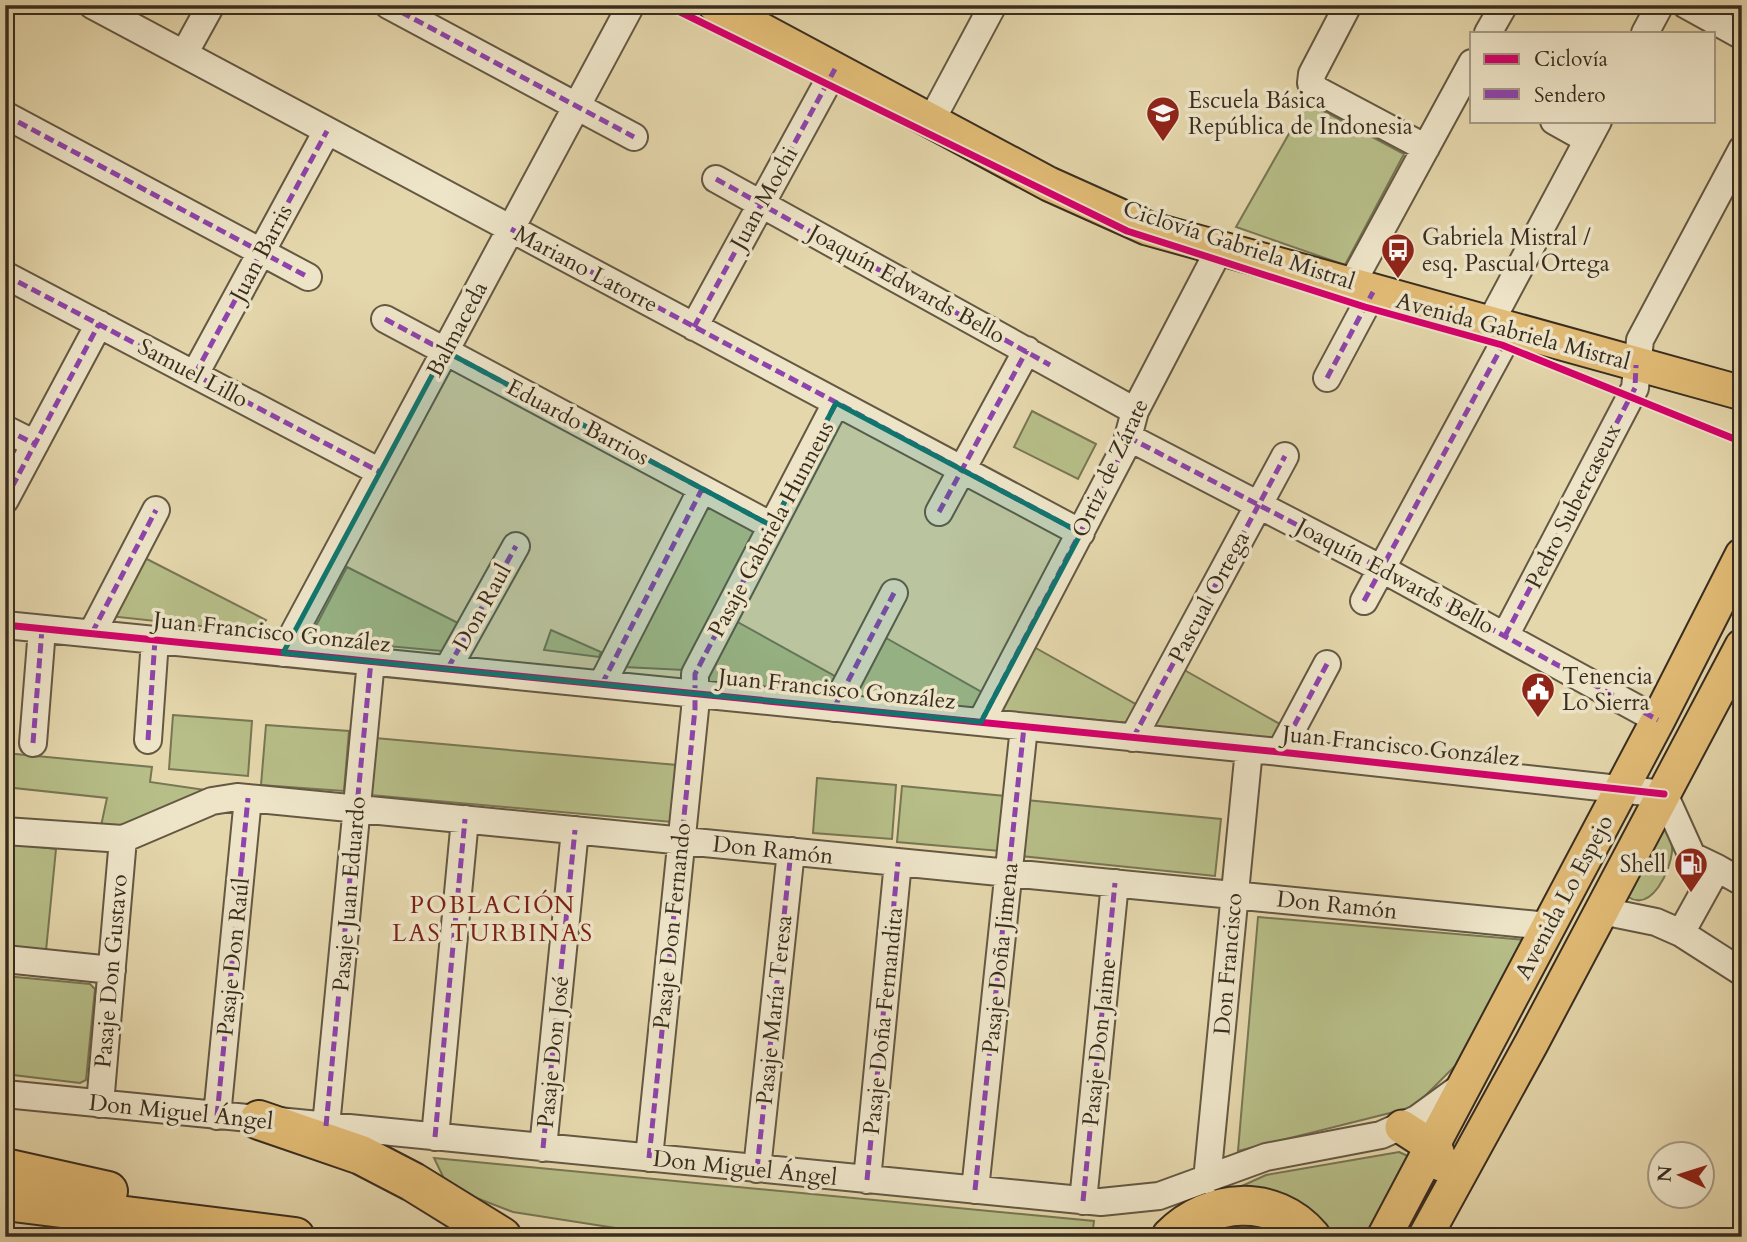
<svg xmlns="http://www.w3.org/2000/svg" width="1747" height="1242" font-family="Cardo,serif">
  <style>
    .green { fill: #b7be88; stroke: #787654; stroke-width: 2 }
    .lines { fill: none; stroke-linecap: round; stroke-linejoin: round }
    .minor-casing { stroke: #645843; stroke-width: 30 }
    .major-casing { stroke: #392d20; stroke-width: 37 }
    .highway-casing { stroke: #392d20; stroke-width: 42 }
    .minor { stroke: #eee5c9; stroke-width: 26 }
    .major { stroke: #e2bc76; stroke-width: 33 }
    .highway { stroke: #e2bc76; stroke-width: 38 }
    .quiet { stroke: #8e44ad; stroke-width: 5; stroke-dasharray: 10 5; stroke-linecap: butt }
    .cycleway-casing { stroke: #eee5c9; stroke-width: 11 }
    .cycleway { stroke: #d6006c; stroke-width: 7 }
    .marked { fill: #0f766e; fill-opacity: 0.2; stroke: #0f766e; stroke-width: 5; stroke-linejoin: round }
    .labels { text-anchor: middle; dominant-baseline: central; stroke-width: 7; stroke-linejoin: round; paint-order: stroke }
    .poi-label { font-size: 23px; fill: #392d20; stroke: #eee5c9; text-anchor: start }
    .street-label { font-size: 23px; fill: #392d20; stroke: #eee5c9 }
    .neighbourhood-label { font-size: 24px; letter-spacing: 2px; fill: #7a1f14; stroke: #eee5c9 }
  </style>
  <rect width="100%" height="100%" fill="#e5d7ac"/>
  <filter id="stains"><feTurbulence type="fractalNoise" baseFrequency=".00286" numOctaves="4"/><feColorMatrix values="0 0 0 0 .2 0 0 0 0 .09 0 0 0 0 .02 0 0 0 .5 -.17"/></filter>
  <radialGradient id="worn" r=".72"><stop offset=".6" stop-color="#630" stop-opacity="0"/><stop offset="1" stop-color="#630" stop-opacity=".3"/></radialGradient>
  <path class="green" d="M 1307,102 L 1404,154 L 1345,265 L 1236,227 Z
    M 1032,411 L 1096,444 L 1078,479 L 1014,447 Z
    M 706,503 L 760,531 L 684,670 L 624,667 Z
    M 139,555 L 266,620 L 256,632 L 109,616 Z
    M 347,567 L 458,623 L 442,651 L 309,639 Z
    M 734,620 L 840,679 L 831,696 L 699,684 Z
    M 551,630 L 601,652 L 599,657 L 544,650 Z
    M 879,634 L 985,694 L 976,710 L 844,698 Z
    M 1034,647 L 1139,706 L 1130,723 L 998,711 Z
    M 1179,667 L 1285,727 L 1276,743 L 1143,731 Z
    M 173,715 L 252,721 L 248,776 L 169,769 Z
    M 266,725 L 349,731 L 344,791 L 261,785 Z
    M 375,738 L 677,765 L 672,822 L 370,795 Z
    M 5,753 L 152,767 L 150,782 L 212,791 L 131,829 L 101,826 L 107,798 L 5,787 Z
    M 817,778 L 896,785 L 892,839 L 813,833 Z
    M 902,786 L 1005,796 L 1000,851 L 897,842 Z
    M 1026,800 L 1221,819 L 1215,876 L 1021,856 Z
    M 1663,829 L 1667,831 C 1670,838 1673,844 1672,852 C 1670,871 1652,912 1628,897 Z
    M 5,843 L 56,849 L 46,951 L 5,947 Z
    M 1258,917 L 1527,940 L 1456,1065 L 1414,1107 L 1238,1151 Z
    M 5,976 L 90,984 L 95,989 L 86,1080 L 80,1083 L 5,1074 Z
    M 1399,1152 L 1419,1161 L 1380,1237 L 1331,1237 C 1302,1193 1280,1194 1231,1191 L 1266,1175 Z
    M 434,1158 L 1094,1221 L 1092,1237 L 673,1237 L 513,1212 L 448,1187 Z
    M 1245,1220 L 1284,1237 L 1190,1237 Z"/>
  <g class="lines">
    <g class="minor-casing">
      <path id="minor" d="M 92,5 L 1081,533
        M 388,5 L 634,137
        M 1348,5 L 1312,74 L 1311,83 L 1317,90 L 1426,148
        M 1686,5 L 1742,36
        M 1488,33 L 1504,5
        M 1645,33 L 1660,5
        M 184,54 L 211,5
        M 5,115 L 308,277
        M 931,121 L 993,5
        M 1554,121 L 1588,140
        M 716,179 L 1135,411
        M 5,275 L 380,472
        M 1350,287 L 1472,63
        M 385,319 L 772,526
        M 1489,325 L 1598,121
        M 694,327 L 835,69
        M 195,374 L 327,131
        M 1327,378 L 1373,292
        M 5,429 L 35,444
        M 1128,437 L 1382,569 L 1658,720
        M 5,500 L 99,324
        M 939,512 L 1027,350
        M 1364,601 L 1511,330
        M 5,625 L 1280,752 L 1664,794 L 1692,856 L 1717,868 L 1681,933 L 1656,922 L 1602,911
        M 92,633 L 156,510
        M 1505,636 L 1635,388 L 1640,340 L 1742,149
        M 283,653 L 631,5
        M 448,668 L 516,546
        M 602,684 L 702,489
        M 834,708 L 894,593
        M 981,722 L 1126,445 L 1135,411 L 1219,250
        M 1133,738 L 1285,456
        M 148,740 L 155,640
        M 33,743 L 42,629
        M 1280,752 L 1327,664
        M 5,831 L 123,839 L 212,801 L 237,797 L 1548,926
        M 1717,868 L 1742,882
        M 1681,933 L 1742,972
        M 5,959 L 112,970
        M 5,1094 L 1101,1202 L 1159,1196 L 1266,1157 L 1381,1135 L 1417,1119 L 1461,1087
        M 100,1104 L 123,839
        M 217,1116 L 248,798
        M 326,1126 L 371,661
        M 435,1137 L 465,819
        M 543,1148 L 575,830
        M 649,1158 L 695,709 L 695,674 L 836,403
        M 757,1169 L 791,851
        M 867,1180 L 898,862
        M 1207,1180 L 1249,749
        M 975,1190 L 1024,727
        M 1083,1201 L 1115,883"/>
    </g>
    <g class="major-casing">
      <path id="major" d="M 715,5 L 1049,184 L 1147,228 L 1742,393
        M 1402,1127 L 1436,1149 L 1441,1164
        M 1384,1237 L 1658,720 L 1742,555
        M 1425,1237 L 1531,1044 L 1742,646"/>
    </g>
    <g class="highway-casing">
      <path id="highway" d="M 259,1120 L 361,1155 L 413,1182 L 502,1237
        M 5,1168 L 108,1191
        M 5,1201 L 295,1237
        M 1171,1237 C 1209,1198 1274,1193 1311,1237"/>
    </g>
    <use href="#minor" class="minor"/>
    <use href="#major" class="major"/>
    <use href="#highway" class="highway"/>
    <path class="quiet" d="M 388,5 L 634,137
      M 5,115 L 308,277
      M 716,179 L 1050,365
      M 511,229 L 1081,533
      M 5,275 L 380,472
      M 385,319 L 772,526
      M 694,327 L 835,69
      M 195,374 L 327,131
      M 1327,378 L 1373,292
      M 5,429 L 35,444
      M 1128,437 L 1382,569 L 1658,720
      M 5,500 L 99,324
      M 939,512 L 1027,350
      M 1364,601 L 1511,330
      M 92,633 L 156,510
      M 1505,636 L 1635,388 L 1636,365
      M 448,668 L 516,546
      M 602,684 L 702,489
      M 834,708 L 894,593
      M 981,722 L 1126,445 L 1135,411
      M 1133,738 L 1285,456
      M 148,740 L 155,640
      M 33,743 L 42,629
      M 1280,752 L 1327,664
      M 217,1116 L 248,798
      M 326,1126 L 371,661
      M 435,1137 L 465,819
      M 543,1148 L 575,830
      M 649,1158 L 695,709 L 695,674 L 836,403
      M 757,1169 L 791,851
      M 867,1180 L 898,862
      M 975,1190 L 1024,727
      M 1083,1201 L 1115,883"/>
    <g class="cycleway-casing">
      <path id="cycleway" d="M 666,5 L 1127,231 L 1365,307 L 1502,345 L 1742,442
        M 5,625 L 1280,752 L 1664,794"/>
    </g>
    <use href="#cycleway" class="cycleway"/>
  </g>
  <path class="marked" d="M 445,351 L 772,526 L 836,403 L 1081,533 L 981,722 L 283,653 Z"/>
  <defs>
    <g id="school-pin" transform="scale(1.75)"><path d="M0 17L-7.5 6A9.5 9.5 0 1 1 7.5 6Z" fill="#8f2418" stroke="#eee5c9"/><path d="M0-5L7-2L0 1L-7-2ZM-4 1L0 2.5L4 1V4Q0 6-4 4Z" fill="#fff"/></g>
    <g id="bus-pin" transform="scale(1.75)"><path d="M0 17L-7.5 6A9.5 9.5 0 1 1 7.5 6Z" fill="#8f2418" stroke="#eee5c9"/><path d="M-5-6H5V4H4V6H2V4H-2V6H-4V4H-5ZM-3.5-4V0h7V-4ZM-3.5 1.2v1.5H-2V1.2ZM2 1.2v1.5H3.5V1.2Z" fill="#fff"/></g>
    <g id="civic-pin" transform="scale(1.75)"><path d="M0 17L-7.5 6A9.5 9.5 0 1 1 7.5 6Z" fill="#8f2418" stroke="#eee5c9"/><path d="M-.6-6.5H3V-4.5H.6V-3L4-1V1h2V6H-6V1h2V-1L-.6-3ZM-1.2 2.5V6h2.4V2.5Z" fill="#fff"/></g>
    <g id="fuel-pin" transform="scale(1.75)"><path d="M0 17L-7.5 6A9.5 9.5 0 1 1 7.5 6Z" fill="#8f2418" stroke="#eee5c9"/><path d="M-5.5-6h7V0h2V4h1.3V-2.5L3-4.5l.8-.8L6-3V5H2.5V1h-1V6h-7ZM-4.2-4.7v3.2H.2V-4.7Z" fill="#fff"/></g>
  </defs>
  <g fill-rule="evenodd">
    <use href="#school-pin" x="1163" y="113"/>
    <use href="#bus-pin" x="1398" y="250"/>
    <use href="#civic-pin" x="1538" y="689"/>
    <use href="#fuel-pin" x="1691" y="864"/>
  </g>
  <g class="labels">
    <g class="poi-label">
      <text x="1188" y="100">Escuela Básica<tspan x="1188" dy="26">República de Indonesia</tspan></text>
      <text x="1422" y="237">Gabriela Mistral /<tspan x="1422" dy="26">esq. Pascual Ortega</tspan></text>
      <text x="1562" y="676">Tenencia<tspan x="1562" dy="26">Lo Sierra</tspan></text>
      <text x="1666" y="864" text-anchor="end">Shell</text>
    </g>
    <g class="street-label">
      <text transform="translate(764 198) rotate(-61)">Juan Mochi</text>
      <text transform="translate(1239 245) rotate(18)">Ciclovía Gabriela Mistral</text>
      <text transform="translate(261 253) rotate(-62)">Juan Barris</text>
      <text transform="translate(586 269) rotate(28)">Mariano Latorre</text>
      <text transform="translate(907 284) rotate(29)">Joaquín Edwards Bello</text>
      <text transform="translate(457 329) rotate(-62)">Balmaceda</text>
      <text transform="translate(1513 331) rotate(15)">Avenida Gabriela Mistral</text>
      <text transform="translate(193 373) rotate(28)">Samuel Lillo</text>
      <text transform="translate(578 422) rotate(28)">Eduardo Barrios</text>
      <text transform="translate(1110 468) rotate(-65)">Ortiz de Zárate</text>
      <text transform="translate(1573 506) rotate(-63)">Pedro Subercaseux</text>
      <text transform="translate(771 529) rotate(-62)">Pasaje Gabriela Hunneus</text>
      <text transform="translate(1395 576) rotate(28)">Joaquín Edwards Bello</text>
      <text transform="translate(1209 597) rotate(-62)">Pascual Ortega</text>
      <text transform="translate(482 607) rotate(-61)">Don Raul</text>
      <text transform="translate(272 632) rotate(6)">Juan Francisco González</text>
      <text transform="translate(837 689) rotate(6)">Juan Francisco González</text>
      <text transform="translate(1401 746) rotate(6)">Juan Francisco González</text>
      <text transform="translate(773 850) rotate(6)">Don Ramón</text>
      <text transform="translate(349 894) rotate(-85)">Pasaje Juan Eduardo</text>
      <text transform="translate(1564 897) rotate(-62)">Avenida Lo Espejo</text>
      <text transform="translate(1337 905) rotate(6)">Don Ramón</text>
      <text transform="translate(672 926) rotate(-84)">Pasaje Don Fernando</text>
      <text transform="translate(233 957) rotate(-84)">Pasaje Don Raúl</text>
      <text transform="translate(1000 958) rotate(-84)">Pasaje Doña Jimena</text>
      <text transform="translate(1228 964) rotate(-85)">Don Francisco</text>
      <text transform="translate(111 971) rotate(-85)">Pasaje Don Gustavo</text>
      <text transform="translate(774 1010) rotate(-84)">Pasaje María Teresa</text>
      <text transform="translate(883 1021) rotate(-84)">Pasaje Doña Fernandita</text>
      <text transform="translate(1099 1042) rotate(-84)">Pasaje Don Jaime</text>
      <text transform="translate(553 1052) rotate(-84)">Pasaje Don José</text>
      <text transform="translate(181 1112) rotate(6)">Don Miguel Ángel</text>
      <text transform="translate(745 1168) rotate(6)">Don Miguel Ángel</text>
    </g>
    <g class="neighbourhood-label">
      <text x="493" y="905">POBLACIÓN<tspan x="493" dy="28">LAS TURBINAS</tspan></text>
    </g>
  </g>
  <rect width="1747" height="1242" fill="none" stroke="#e5d7ac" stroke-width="28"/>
  <rect x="7" y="7" width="1733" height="1228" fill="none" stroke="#392d20" stroke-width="3.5"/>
  <rect x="14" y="14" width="1719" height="1214" fill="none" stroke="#392d20" stroke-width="2"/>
  <rect x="1470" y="32" width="245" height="91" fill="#eee5c9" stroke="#a69b85" stroke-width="2"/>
  <rect x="1484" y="54" width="35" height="10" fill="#d6006c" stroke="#a69b85" stroke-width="2"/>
  <text x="1534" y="66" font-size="21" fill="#392d20">Ciclovía</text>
  <rect x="1484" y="89" width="35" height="10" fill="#8e44ad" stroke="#a69b85" stroke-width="2"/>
  <text x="1534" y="102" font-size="21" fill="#392d20">Sendero</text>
  <g transform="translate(1681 1175) rotate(274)"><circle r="33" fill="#eee5c9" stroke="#a69b85" stroke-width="2"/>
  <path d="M0-5L12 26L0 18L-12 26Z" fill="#8f2418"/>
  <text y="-10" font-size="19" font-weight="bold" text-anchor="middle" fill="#392d20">N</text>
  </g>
  <rect width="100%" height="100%" filter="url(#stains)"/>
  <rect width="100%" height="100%" fill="url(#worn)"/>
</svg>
